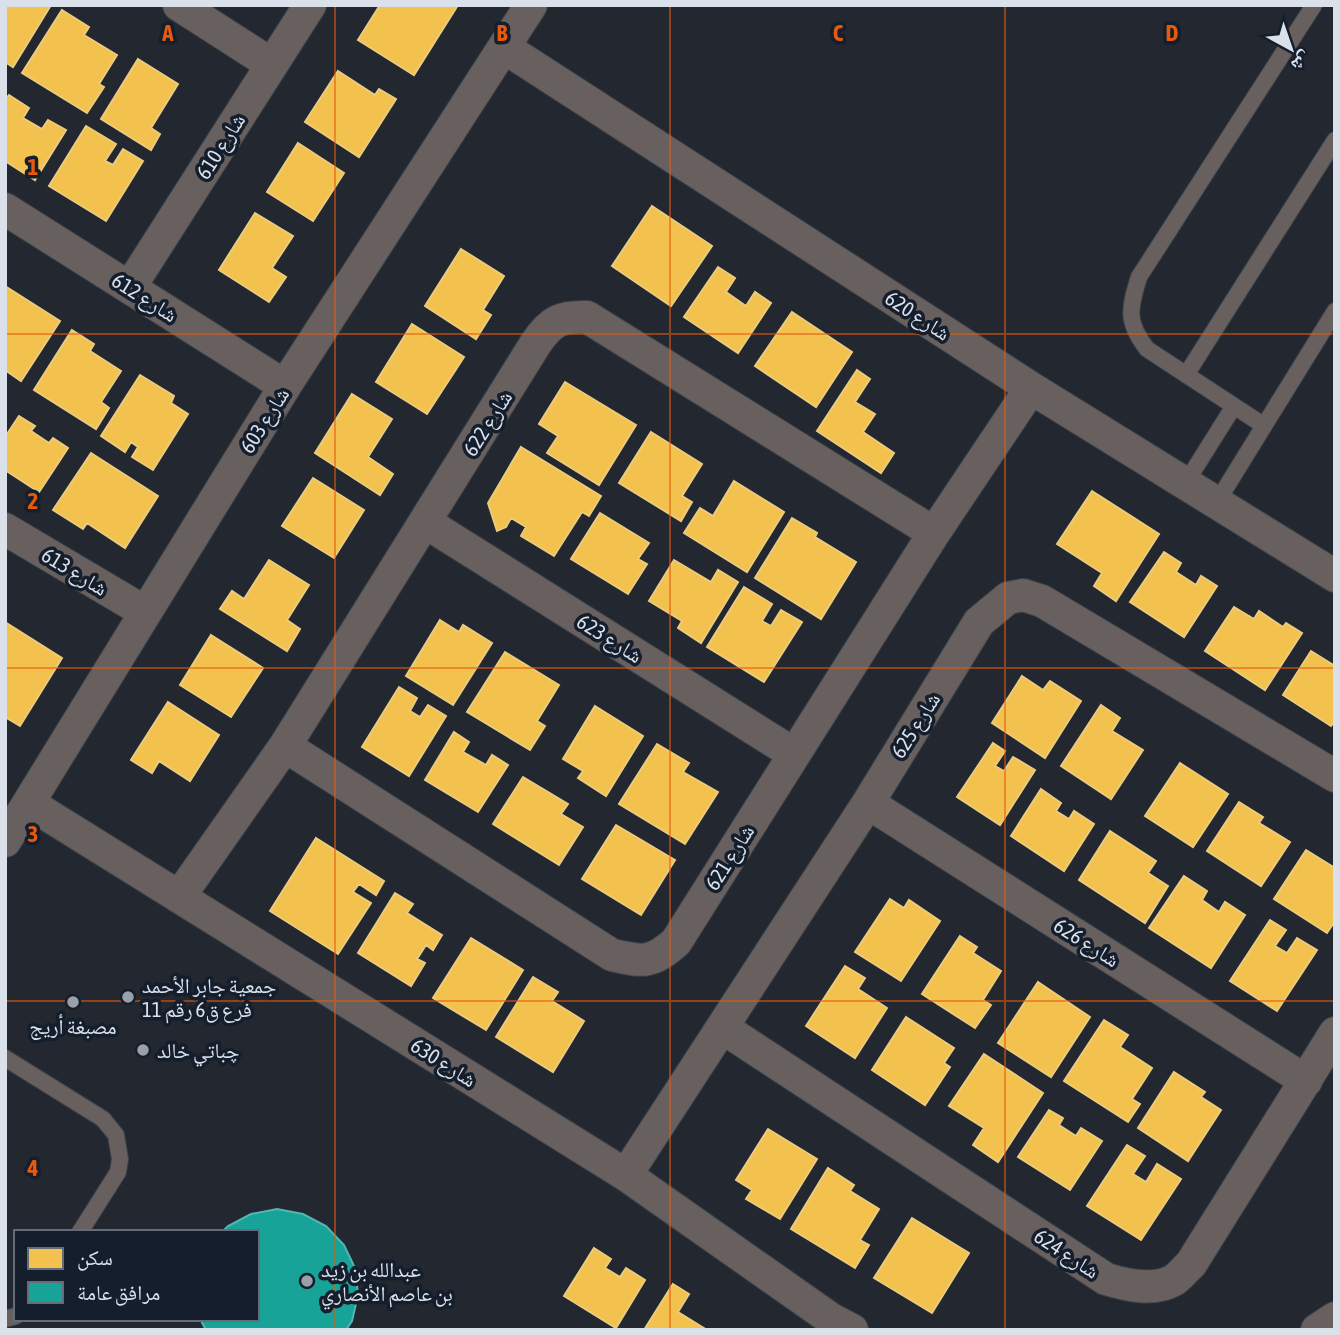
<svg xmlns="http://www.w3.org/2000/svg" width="1340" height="1335" font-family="'Asap Condensed','Noto Naskh Arabic',sans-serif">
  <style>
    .homes { fill: #f2c14e; stroke: #ebcb7d; stroke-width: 2 }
    .public { fill: #17a398; stroke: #52b6b1; stroke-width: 2 }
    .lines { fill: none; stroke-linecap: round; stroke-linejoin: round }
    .lane-casing { stroke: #3d4349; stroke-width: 18 }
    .street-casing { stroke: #3d4349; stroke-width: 34 }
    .lane { stroke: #68605e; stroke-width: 16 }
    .street { stroke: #68605e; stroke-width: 32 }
    .grid { fill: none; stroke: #e8590c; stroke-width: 2; stroke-opacity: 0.55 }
    .poi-dot { fill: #9aa0aa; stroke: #141e2c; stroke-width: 2.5 }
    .labels { text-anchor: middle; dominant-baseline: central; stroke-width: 7; stroke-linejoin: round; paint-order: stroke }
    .street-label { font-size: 21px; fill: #dae1eb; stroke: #141e2c }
    .poi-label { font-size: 21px; fill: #dae1eb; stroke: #141e2c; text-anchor: start }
    .grid-label { font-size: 23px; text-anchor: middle; font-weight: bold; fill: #e8590c; stroke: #141e2c; stroke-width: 7; stroke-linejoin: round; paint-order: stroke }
  </style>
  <rect width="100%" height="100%" fill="#232830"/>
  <path class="homes" d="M 5,5 L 51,5 L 13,67 L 5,62 Z
    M 380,5 L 458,5 L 414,75 L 358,40 Z
    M 62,10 L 89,27 L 84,35 L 117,55 L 99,84 L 104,87 L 87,113 L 22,73 Z
    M 138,59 L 178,84 L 151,128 L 160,134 L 151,150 L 101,119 Z
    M 338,71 L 375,95 L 379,89 L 396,99 L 359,157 L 305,122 Z
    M 9,95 L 29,108 L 23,118 L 42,129 L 48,120 L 66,130 L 35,180 L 5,161 L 5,100 Z
    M 86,126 L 116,144 L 105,161 L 113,165 L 123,149 L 143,161 L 106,221 L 49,186 Z
    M 298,143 L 344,173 L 313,221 L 267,192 Z
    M 652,206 L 712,246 L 671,306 L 612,266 Z
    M 255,213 L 293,236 L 272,268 L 286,277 L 269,302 L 219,270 Z
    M 461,249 L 504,276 L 483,310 L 491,315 L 476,339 L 425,306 Z
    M 718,267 L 735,278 L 726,292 L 746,306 L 755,292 L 771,303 L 738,353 L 684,317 Z
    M 5,286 L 60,321 L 21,381 L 5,370 Z
    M 792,312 L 852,352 L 816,407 L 755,366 Z
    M 412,324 L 464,357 L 427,414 L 376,382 Z
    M 72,330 L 94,344 L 90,351 L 121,371 L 101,402 L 109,408 L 96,429 L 34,390 Z
    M 857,370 L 870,379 L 855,402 L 875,414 L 863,432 L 894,453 L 881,473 L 817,431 Z
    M 140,375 L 174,396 L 171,403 L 188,414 L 153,470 L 132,457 L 138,447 L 131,442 L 125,452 L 101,436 Z
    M 565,382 L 636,425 L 599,485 L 547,453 L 558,436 L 539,424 Z
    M 352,394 L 392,419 L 368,457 L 393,474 L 380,495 L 315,453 Z
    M 19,416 L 35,426 L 31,431 L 49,443 L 53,438 L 68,448 L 39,492 L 5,470 L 5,437 Z
    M 651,432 L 702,464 L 682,496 L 692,502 L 681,521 L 619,483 Z
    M 521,447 L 601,496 L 589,516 L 582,512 L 554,556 L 521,536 L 526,527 L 511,518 L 506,527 L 497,531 L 488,503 Z
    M 91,453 L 158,496 L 125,548 L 87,523 L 83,529 L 53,510 Z
    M 313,478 L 364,510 L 334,558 L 282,526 Z
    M 734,481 L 784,512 L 747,572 L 684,533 L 700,508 L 713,516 Z
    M 1092,491 L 1159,534 L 1116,601 L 1094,586 L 1102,573 L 1057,544 Z
    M 600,513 L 649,543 L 638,559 L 647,564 L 628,594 L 571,559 Z
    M 792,518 L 817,533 L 815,537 L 856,562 L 821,619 L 755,578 Z
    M 1164,552 L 1181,563 L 1176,572 L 1196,585 L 1201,576 L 1217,586 L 1184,637 L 1130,602 Z
    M 269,560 L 309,585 L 287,620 L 300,629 L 287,651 L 220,609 L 232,591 L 244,599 Z
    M 674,560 L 711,582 L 718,570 L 738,582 L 701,643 L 678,628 L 682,621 L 649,601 Z
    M 744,587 L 772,604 L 762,621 L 771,626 L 781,610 L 802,622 L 764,682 L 707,647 Z
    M 1234,607 L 1254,619 L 1259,611 L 1283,627 L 1286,623 L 1302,633 L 1265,690 L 1205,651 Z
    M 440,620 L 459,632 L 463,625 L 492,643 L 453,705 L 406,676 Z
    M 5,622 L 62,658 L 20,726 L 5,717 Z
    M 211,635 L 263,668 L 231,717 L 180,685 Z
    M 1311,651 L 1335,666 L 1335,721 L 1331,726 L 1283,695 Z
    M 505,652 L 559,685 L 537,721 L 545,726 L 530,750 L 467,712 Z
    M 1022,676 L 1043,690 L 1050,681 L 1081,701 L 1045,758 L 992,723 Z
    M 399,687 L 417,698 L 410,711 L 420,717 L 428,705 L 446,716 L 409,776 L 362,747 Z
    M 168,702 L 219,735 L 190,781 L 159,761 L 152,773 L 131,760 Z
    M 1101,705 L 1120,718 L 1112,731 L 1143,750 L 1111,799 L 1061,766 Z
    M 595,706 L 643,736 L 606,796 L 578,778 L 583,771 L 563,759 Z
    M 454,732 L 469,742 L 463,752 L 486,765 L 492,755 L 508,765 L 478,812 L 425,780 Z
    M 993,743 L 1005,751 L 995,766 L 1004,771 L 1013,757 L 1035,770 L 1000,825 L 957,797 Z
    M 657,744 L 689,763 L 683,772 L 718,792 L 685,844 L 619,804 Z
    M 1180,763 L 1228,794 L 1193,847 L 1145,816 Z
    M 523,777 L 568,804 L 561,814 L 583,827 L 559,865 L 493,824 Z
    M 1041,789 L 1061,803 L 1056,811 L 1069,819 L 1074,811 L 1094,824 L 1064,871 L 1011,836 Z
    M 1239,802 L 1263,817 L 1259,823 L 1290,842 L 1261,886 L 1207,851 Z
    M 616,825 L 675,860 L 641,915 L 582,879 Z
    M 1110,831 L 1156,861 L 1148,873 L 1168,886 L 1145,923 L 1079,880 Z
    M 316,838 L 384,881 L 376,895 L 359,884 L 353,892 L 371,903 L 338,954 L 270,911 Z
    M 1306,850 L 1335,868 L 1335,921 L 1327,933 L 1274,899 Z
    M 1184,876 L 1207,891 L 1202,900 L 1219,912 L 1225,902 L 1245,915 L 1211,968 L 1149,928 Z
    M 395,893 L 413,904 L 407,913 L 442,935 L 433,950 L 426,945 L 417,959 L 425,963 L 411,986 L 358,953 Z
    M 890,899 L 904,908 L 909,900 L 940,921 L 901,981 L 855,952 Z
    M 1270,920 L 1286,930 L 1275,946 L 1287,953 L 1297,938 L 1317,950 L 1277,1011 L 1230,981 Z
    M 960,936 L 977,947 L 973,953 L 1001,971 L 983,1000 L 991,1005 L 975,1028 L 922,994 Z
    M 471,938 L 523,970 L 486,1030 L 433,998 Z
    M 845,966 L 865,978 L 858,989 L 887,1008 L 855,1058 L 806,1026 Z
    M 533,977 L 558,992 L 552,1001 L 584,1021 L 553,1072 L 496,1037 Z
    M 1038,982 L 1090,1017 L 1051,1077 L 998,1043 Z
    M 906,1017 L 954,1048 L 944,1063 L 950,1067 L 925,1105 L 872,1070 Z
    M 1104,1020 L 1128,1035 L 1120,1047 L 1152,1068 L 1132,1099 L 1140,1104 L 1128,1122 L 1064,1081 Z
    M 984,1054 L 1043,1093 L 998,1162 L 973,1145 L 984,1128 L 949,1106 Z
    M 1174,1072 L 1205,1092 L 1201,1097 L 1221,1110 L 1188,1161 L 1138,1128 Z
    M 1049,1110 L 1063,1118 L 1059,1125 L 1076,1136 L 1081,1128 L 1102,1141 L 1070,1190 L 1018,1157 Z
    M 768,1129 L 817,1159 L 780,1219 L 746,1199 L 752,1190 L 736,1180 Z
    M 1127,1145 L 1145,1156 L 1133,1174 L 1146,1182 L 1157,1164 L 1181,1179 L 1141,1240 L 1087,1206 Z
    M 828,1168 L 854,1185 L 850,1191 L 879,1209 L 860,1240 L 869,1245 L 855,1268 L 791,1229 Z
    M 912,1218 L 969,1253 L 932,1313 L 874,1278 Z
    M 594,1248 L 611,1259 L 605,1268 L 620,1277 L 626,1268 L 645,1280 L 616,1328 L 564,1296 Z
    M 673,1284 L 689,1294 L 678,1312 L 707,1330 L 644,1330 Z"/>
  <path class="public" d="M 277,1209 L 303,1214 L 326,1226 L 344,1245 L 355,1268 L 358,1295 L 352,1321 L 346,1330 L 206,1330 L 200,1319 L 257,1319 L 257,1232 L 222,1232 L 228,1226 L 251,1214 Z"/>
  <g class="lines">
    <g class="lane-casing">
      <path id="lane" d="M 1186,375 L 1335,140
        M 1263,425 L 1147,349 C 1126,322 1129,309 1139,277 L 1314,5
        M 1185,484 L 1234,406
        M 1217,502 L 1335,311
        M 5,1058 L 103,1119 L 116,1135 L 120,1159 L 118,1172 L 80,1232
        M 5,1319 L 16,1316"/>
    </g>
    <g class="street-casing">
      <path id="street" d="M 179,5 L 271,64
        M 505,48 L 1031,388 L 1335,576
        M 5,209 L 285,386
        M 130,287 L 310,5
        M 425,522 L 794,754
        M 5,529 L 145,612
        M 285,746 L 612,955 C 643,962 651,964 676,942 L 934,533 L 1031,388
        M 868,803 L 1306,1081
        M 30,804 L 626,1175 L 831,1319 L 852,1330
        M 5,841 L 285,386 L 531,5
        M 179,897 L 285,746 L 536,343 C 551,321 561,316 587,317 L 934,533
        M 723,1028 L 1106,1279 C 1126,1285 1154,1292 1174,1280 C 1180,1276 1185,1269 1191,1264 L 1335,1033
        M 626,1175 L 868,803 L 979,622 L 1008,598 L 1023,595 L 1042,601 L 1335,776
        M 1317,1330 L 1335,1318"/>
    </g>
    <use href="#lane" class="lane"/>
    <use href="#street" class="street"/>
  </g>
  <path class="grid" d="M 335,5 L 335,1330M 670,5 L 670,1330M 1005,5 L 1005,1330M 5,334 L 1335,334M 5,668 L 1335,668M 5,1001 L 1335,1001"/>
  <g class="poi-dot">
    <circle cx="128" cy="997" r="7"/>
    <circle cx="73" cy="1002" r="7"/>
    <circle cx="143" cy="1050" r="7"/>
    <circle cx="307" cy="1281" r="7"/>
  </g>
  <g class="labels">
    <g class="street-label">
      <text transform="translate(220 146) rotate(-58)">شارع 610</text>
      <text transform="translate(145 297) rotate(32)">شارع 612</text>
      <text transform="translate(918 315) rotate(33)">شارع 620</text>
      <text transform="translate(264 420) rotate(-58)">شارع 603</text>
      <text transform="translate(487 423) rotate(-58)">شارع 622</text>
      <text transform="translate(75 571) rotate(31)">شارع 613</text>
      <text transform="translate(610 638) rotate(32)">شارع 623</text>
      <text transform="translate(915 725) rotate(-58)">شارع 625</text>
      <text transform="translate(729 857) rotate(-58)">شارع 621</text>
      <text transform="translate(1087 942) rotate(32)">شارع 626</text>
      <text transform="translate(444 1062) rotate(32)">شارع 630</text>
      <text transform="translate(1067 1253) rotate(33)">شارع 624</text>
    </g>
    <g class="poi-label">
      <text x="142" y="985">جمعية جابر الأحمد<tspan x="142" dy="24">فرع ق6 رقم 11</tspan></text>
      <text x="73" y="1026" text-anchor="middle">مصبغة أريج</text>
      <text x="157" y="1050">چباتي خالد</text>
      <text x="321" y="1269">عبدالله بن زيد<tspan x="321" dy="24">بن عاصم الأنصاري</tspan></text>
    </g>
  </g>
  <g class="grid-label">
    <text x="168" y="41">A</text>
    <text x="502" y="41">B</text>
    <text x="838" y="41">C</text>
    <text x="1172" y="41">D</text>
    <text x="33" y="175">1</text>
    <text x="33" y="509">2</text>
    <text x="33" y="842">3</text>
    <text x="33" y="1176">4</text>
  </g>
  <rect width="1340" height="1335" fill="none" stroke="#dae1eb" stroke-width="14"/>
  <rect x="14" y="1230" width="245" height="91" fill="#141e2c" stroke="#636c78" stroke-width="2"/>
  <rect x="28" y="1248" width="35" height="21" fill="#f2c14e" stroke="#636c78" stroke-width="2"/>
  <text x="77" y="1265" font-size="21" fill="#dae1eb">سكن</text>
  <rect x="28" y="1282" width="35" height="21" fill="#17a398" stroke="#636c78" stroke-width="2"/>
  <text x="77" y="1300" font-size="21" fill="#dae1eb">مرافق عامة</text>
  <g transform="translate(1291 49) rotate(140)" stroke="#141e2c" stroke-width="5" paint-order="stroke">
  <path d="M0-5L12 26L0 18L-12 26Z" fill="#dae1eb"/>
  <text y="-10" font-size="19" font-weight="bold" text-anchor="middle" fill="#dae1eb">ش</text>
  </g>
</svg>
